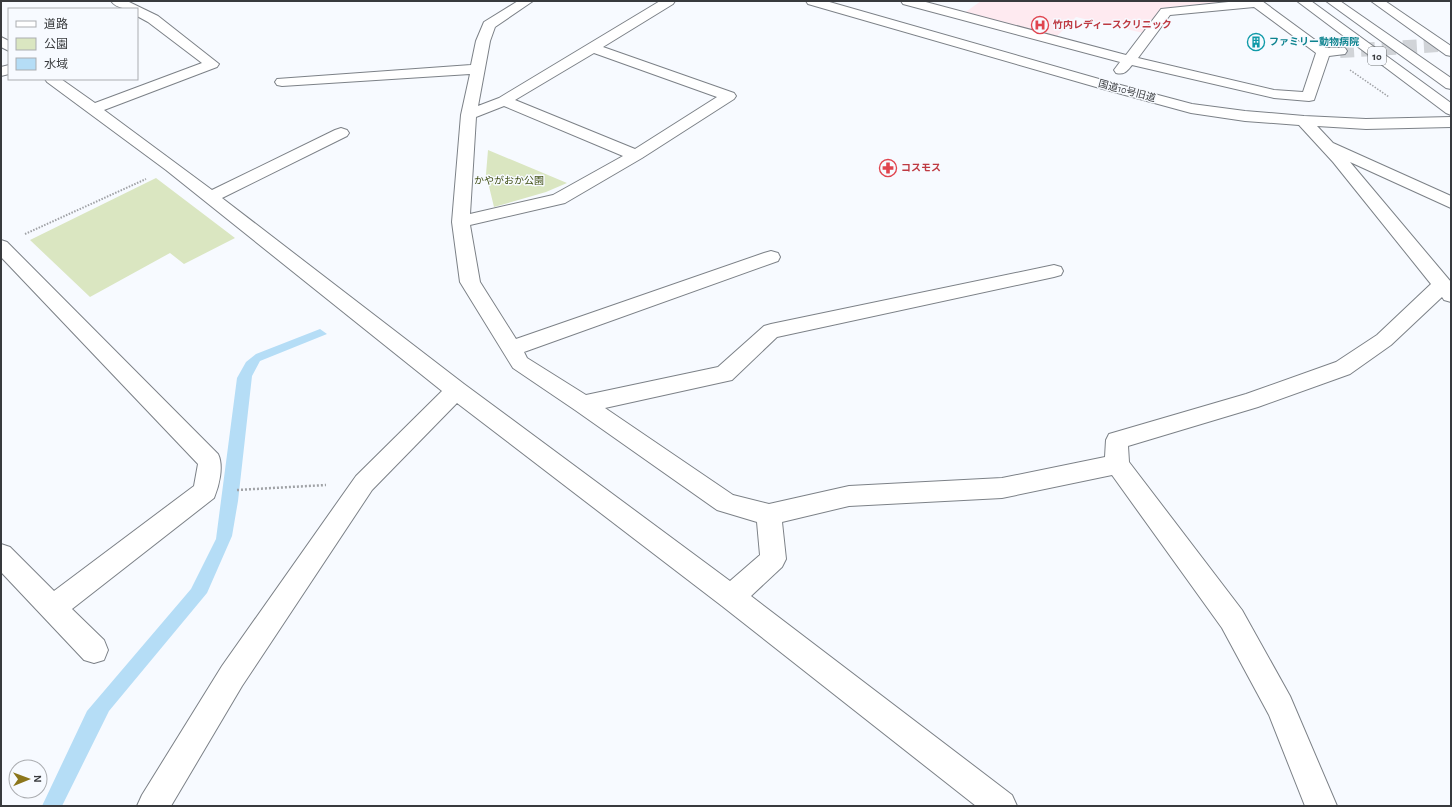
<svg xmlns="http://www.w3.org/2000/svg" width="1452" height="807" font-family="'Alegreya Sans','Noto Sans JP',sans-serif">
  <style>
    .medical { fill: #feeaf0 }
    .green { fill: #dae6c1 }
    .water { fill: #b5ddf6 }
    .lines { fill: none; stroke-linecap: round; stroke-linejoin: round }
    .minor-tunnel { stroke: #d1d4d8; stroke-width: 14; stroke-dasharray: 14 7; stroke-linecap: butt }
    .minor-casing { stroke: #7c8187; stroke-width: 2 }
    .highway-casing { stroke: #7c8187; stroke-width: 2 }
    .path-far2 { stroke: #a0a2a6; stroke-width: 1.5; stroke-dasharray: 1.5 1.5; stroke-linecap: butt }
    .path-far1 { stroke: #a0a2a6; stroke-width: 2; stroke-dasharray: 1.5 1.5; stroke-linecap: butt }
    .path { stroke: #a0a2a6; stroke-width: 2.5; stroke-dasharray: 2 2; stroke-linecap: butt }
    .minor { fill: #fff; fill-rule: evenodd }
    .highway { fill: #fff; fill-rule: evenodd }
    .labels { text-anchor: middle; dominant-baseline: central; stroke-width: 3; stroke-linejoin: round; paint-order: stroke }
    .far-health-label { font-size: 10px; font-weight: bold; fill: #be3a42; stroke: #f7faff; text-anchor: start }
    .far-culture-label { font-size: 10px; font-weight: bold; fill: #0d838f; stroke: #f7faff; text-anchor: start }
    .far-street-label { font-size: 10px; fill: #383a3d; stroke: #f7faff }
    .far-park-label { font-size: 10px; fill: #404f13; stroke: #f7faff }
    .shield { fill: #f7faff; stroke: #717477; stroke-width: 1 }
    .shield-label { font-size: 11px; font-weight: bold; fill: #383a3d }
  </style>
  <rect width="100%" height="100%" fill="#f7faff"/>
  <path class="medical" d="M 981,1 L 1232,1 L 1161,8 L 1143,33 L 1076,17 L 1057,36 L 964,13 Z"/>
  <path class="green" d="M 488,150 L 567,183 L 546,192 L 494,207 L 486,174 Z
    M 156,178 L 235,238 L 184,264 L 170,253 L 90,297 L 30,240 Z"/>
  <path class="water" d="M 320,329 L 327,334 L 260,361 L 252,376 L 238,501 L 232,536 L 207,593 L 109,711 L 62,806 L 42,806 L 87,711 L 191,589 L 216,539 L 237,378 L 246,362 L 256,354 Z"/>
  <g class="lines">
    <path class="minor-tunnel" d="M 1340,51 L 1440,45"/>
    <g class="minor-casing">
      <path id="minor" d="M 111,1 L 127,1 L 158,16 L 219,64 L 217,67 L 104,110 L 212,190 L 335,130 L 341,128 L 347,130 L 349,133 L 347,136 L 222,198 L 464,384 L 730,581 L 760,555 L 757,522 L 717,510 L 575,410 L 513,368 L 460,282 L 452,222 L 461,115 L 470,74 L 282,86 L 277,85 L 275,82 L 277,79 L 471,65 L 476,41 L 484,22 L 518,1 L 533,1 L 495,27 L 490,41 L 478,106 L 499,98 L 660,1 L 675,1 L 673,4 L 603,47 L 734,93 L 736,96 L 734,99 L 642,158 L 565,203 L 470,225 L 480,282 L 516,339 L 764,253 L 771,251 L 778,253 L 780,257 L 778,261 L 524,352 L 527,358 L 586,395 L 718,367 L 764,326 L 771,324 L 1054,265 L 1061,267 L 1063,271 L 1061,275 L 1054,277 L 777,337 L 732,380 L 605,408 L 733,495 L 769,504 L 849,486 L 1002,478 L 1105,457 L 1106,440 L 1109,434 L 1246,394 L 1336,362 L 1377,335 L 1431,284 L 1333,162 L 1299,125 L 1245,121 L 1191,113 L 1103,89 L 808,4 L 806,1 L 826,1 L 1113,83 L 1192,104 L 1245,111 L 1304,116 L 1366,119 L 1451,117 L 1451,127 L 1366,129 L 1317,126 L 1333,143 L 1451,196 L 1451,208 L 1350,162 L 1451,282 L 1451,302 L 1444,300 L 1442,297 L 1391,345 L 1350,374 L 1258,407 L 1128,446 L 1129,462 L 1242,610 L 1290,696 L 1337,806 L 1305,806 L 1269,715 L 1222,628 L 1112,475 L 1002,498 L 849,506 L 782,522 L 786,559 L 782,567 L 751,596 L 1012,795 L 1017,806 L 976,806 L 722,606 L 457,403 L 372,490 L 242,686 L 171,806 L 137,806 L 142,795 L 222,666 L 356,476 L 442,391 L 166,170 L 47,82 L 45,79 L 61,79 L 95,103 L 202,63 L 148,22 L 137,16 L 137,9 C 127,9 117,9 111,1 ZM 594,53 L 717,97 L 635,149 L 515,100 ZM 504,106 L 623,156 L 553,195 L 470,214 L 476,117 Z
        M 901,1 L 922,1 L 1126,55 L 1161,9 L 1238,1 L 1262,1 L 1326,48 L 1345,48 L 1347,51 L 1345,54 L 1329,56 L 1314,100 L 1309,101 L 1274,98 L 1132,65 C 1127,71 1125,75 1116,73 L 1114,70 L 1120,62 L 903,4 ZM 1254,7 L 1316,53 L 1303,92 L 1274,90 L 1138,58 L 1170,15 Z
        M 1371,1 L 1385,1 L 1451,46 L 1451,56 L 1446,55 Z
        M 1,37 L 9,41 L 9,51 L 1,47 Z
        M 9,65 L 9,74 L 1,76 L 1,67 Z
        M 1,240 L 7,242 L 218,454 C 224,466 219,486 214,498 L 72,609 L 104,640 L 108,650 L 104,660 L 94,663 L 84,660 L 1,572 L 1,544 L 10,547 L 54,591 L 194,486 L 198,464 L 1,257 Z"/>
    </g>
    <g class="highway-casing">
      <path id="highway" d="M 1297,1 L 1311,1 L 1451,103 L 1451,115 L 1446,113 Z
        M 1326,1 L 1340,1 L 1451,78 L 1451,89 L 1446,88 Z"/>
    </g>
    <path class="path-far2" d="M 1350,70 L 1389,97"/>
    <path class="path-far1" d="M 25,234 L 146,179"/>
    <path class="path" d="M 237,490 L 326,485"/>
    <use href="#minor" class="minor"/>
    <use href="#highway" class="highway"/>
  </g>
  <defs>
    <g id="hospital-ring" transform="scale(0.9)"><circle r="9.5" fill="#f7faff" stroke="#e0444e" stroke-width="1.5"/><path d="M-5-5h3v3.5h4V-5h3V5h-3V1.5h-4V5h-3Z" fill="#e0444e"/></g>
    <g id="building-ring" transform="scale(0.9)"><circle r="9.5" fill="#f7faff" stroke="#0f9aa8" stroke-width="1.5"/><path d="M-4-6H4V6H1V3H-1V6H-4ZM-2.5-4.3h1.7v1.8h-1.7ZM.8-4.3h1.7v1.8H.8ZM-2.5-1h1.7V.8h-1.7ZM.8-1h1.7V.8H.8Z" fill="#0f9aa8"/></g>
    <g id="pharmacy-ring" transform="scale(0.9)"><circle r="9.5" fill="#f7faff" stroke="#e0444e" stroke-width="1.5"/><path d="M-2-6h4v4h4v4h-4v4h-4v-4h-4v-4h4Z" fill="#e0444e"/></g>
  </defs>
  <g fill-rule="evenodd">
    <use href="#hospital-ring" x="1040" y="25"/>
    <use href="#building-ring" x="1256" y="42"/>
    <use href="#pharmacy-ring" x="888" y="168"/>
  </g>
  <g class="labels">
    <g class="far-health-label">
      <text x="1053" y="25">竹内レディースクリニック</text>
      <text x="901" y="168">コスモス</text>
    </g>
    <g class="far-culture-label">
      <text x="1269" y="42">ファミリー動物病院</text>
    </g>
    <g class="far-street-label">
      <text transform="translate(1127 91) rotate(15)">国道10号旧道</text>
    </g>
    <g class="far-park-label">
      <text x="509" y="181">かやがおか公園</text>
    </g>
    <rect class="shield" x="1368" y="47" width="18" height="18" rx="3"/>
    <g class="shield-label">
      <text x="1377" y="56">10</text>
    </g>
  </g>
  <rect width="1452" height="807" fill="none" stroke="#383a3d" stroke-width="4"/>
  <rect x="8" y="8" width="130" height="72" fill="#f7faff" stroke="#abadb1"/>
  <rect x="16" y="21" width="20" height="6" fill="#ffffff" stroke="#abadb1"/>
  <text x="44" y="28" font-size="12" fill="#383a3d">道路</text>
  <rect x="16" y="38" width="20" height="12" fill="#dae6c1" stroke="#abadb1"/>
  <text x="44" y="48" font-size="12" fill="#383a3d">公園</text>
  <rect x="16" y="58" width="20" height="12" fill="#b5ddf6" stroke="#abadb1"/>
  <text x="44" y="68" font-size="12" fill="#383a3d">水域</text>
  <g transform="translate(28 779) rotate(89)"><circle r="19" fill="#f7faff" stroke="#abadb1"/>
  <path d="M0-3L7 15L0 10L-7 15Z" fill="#8c761b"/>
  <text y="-6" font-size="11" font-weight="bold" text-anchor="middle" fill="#383a3d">N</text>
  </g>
</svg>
